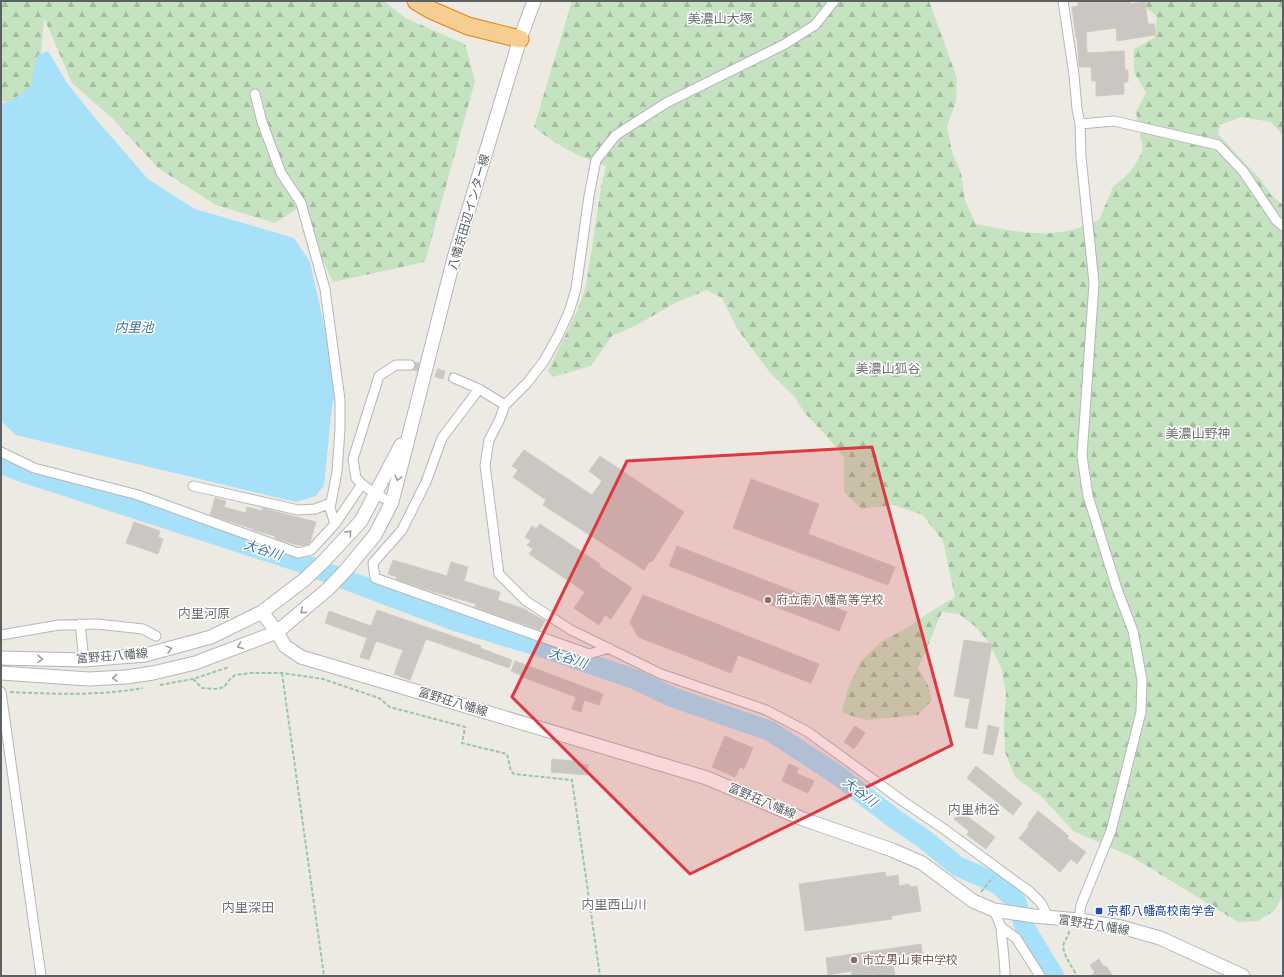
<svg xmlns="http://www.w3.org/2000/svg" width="1284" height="977" font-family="'DM Sans','Noto Sans JP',sans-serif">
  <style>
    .forest { fill: url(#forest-firs) }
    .water { fill: #a7e1f9 }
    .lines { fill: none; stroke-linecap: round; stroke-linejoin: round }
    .river { stroke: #a7e1f9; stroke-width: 20 }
    .building { fill: #cac7c2; stroke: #d1cac2 }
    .minor-tunnel { stroke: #c8c8c3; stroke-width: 9; stroke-dasharray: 9 4.5; stroke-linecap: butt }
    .minor-casing { stroke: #b4b7ba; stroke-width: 11 }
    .secondary-casing { stroke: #b2b7ba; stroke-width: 15 }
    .motorway-casing { stroke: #e2820f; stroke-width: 19 }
    .path { stroke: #9cc6a2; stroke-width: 2; stroke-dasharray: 4 2; stroke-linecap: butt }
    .minor { stroke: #fff; stroke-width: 9 }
    .secondary { stroke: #fff; stroke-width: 13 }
    .motorway { stroke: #f6ce92; stroke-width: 17 }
    .oneway { stroke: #9da0a1 }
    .marked { fill: #de3943; fill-opacity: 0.2; stroke: #de3943; stroke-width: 3; stroke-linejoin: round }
    .education-dot { fill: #8d6e63; stroke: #fff; stroke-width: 1.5 }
    .transit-dot { fill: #1a4fb4; stroke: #fff; stroke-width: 1.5 }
    .labels { text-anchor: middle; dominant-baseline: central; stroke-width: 3; stroke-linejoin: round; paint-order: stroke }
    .street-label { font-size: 12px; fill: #5b6063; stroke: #fff }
    .education-label { font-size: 12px; fill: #785e54; stroke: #fff; text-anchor: start }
    .transit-label { font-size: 12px; fill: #164399; stroke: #fff; text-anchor: start }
    .neighbourhood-label { font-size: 13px; fill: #6d7275; stroke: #fff }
    .water-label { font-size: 13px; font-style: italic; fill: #3f7899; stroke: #fff }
  </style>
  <defs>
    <pattern id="forest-firs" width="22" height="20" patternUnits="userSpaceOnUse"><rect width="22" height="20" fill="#c6e3c1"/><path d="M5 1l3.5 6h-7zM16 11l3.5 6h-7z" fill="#a4bba0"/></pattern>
  </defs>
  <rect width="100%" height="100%" fill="#edeae3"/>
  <path class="forest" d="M 1,1 L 384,1 L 405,18 L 465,44 L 475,81 L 425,262 L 333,282 L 298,208 L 275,223 L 216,205 L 158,168 L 113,119 L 72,83 L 44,18 L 38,90 L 18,103 L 1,101 Z
    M 572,1 L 929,1 L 957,78 L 956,102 L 947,126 L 952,152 L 961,173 L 965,201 L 976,224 C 1005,230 1037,237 1067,231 C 1078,229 1089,224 1099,220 L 1113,187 L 1129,173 L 1136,163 L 1143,150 L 1136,112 L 1146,93 L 1134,72 L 1134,49 L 1154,38 L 1157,16 L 1136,1 L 1283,1 L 1283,136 L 1271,122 L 1241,117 L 1220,125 L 1218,134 L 1260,179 L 1272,196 L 1283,205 L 1283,894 L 1275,910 L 1258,921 L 1238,922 L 1132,857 L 1073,831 L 1043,798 L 1015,777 L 1005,752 L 1004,723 L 1006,693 L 1001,667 L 989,643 L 976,627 L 959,614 L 942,612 C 933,631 927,650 918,668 L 928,685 L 932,700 L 918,715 L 899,717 L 866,720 L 842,713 L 848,688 L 861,661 L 881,642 L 910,626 L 927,614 L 955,597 L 943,541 L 923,515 L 893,505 L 861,509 L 844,492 L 844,458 L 830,440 L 804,412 L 794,396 L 771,374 L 738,330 L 722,298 L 707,290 L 675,303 L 637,325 L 612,336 L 591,366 L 553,377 L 548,371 L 578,309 L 586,286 L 601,187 L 606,166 C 577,156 558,146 534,127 Z"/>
  <path class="water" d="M 48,51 L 67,83 L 95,118 L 148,179 L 195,209 L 294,238 L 310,262 L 338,386 L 332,406 L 324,485 L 316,496 L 296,502 L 16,435 L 1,421 L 1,104 L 11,101 L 31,86 L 37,55 Z"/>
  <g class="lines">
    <path class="river" d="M 1,464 L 28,474 L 293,560 L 455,621 L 544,648 L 634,679 L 672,697 L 770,731 L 836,774 L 896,820 L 924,839 L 957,866 L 998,884 L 1016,901 L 1025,928 L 1054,976"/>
  </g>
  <path class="building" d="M 1078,1 L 1130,1 L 1130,4 L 1145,2 L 1148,24 L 1154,24 L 1155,35 L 1117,41 L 1116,28 L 1086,32 L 1087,53 L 1124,51 L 1125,70 L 1128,70 L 1128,82 L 1124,82 L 1124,94 L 1096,96 L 1096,81 L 1092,81 L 1091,67 L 1079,67 L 1077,38 L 1076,38 L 1072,7 L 1078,6 Z
    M 524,450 L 592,495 L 602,481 L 589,471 L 600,456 L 684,512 L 652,562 L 650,561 L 644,570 L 543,505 L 546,500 L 513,477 L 518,470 L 512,466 Z
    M 751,479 L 819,504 L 808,534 L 895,567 L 888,585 L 733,528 Z
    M 215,498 L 226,501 L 224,507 L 246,513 L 247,507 L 262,511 L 262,508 L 316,522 L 310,542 L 308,545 L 302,546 L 279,540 L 275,538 L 275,536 L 253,530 L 253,529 L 210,515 Z
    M 134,522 L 160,531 L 158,537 L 163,539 L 158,554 L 126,543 Z
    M 540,524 L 600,564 L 599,566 L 632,588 L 611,619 L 605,615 L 599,625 L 574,608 L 585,592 L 529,554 L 533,549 L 527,545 L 531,541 L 525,537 L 532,526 L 536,529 Z
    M 677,546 L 847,612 L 839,631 L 669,566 Z
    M 393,560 L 447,576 L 451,562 L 468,567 L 464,581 L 500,592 L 498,600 L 527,610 L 527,611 L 545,621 L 540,630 L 475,607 L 476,604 L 428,590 L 396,579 L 397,577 L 388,574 Z
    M 643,595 L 819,664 L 811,683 L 738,655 L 731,673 L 638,637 L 630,622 Z
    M 377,610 L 481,646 L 480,648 L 512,660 L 509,668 L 426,639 L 410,680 L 394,674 L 403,650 L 376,641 L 369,660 L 360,657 L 367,638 L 325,623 L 329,611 L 371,626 Z
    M 964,640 L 992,644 L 977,729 L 965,727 L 970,699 L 954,696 Z
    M 515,661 L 603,694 L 599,705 L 584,700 L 581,712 L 572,709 L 576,697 L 520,676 L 520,675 L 511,671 Z
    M 988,725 L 999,728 L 993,755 L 983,753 Z
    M 855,726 L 865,733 L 854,749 L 844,742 Z
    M 725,736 L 753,748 L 744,769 L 740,767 L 735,777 L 712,767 Z
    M 552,759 L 575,761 L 575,763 L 588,765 L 587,775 L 551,772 Z
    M 789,764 L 799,768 L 796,773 L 814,781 L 808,793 L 782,781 Z
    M 976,766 L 1022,803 L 1013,815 L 967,778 Z
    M 960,811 L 995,837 L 986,849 L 967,835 L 969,831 L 954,819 Z
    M 1038,811 L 1069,836 L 1067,838 L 1086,852 L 1077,864 L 1071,859 L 1060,872 L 1019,838 L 1029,826 L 1028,824 Z
    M 885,872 L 886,877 L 898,875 L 899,886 L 909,884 L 910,887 L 917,886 L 921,911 L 891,916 L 892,919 L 805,931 L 799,884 Z
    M 921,944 L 923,960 L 893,964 L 895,976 L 875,976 L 875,974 L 852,976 L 851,971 L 828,975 L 826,958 Z
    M 1099,959 L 1104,967 L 1106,966 L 1113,976 L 1090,976 L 1095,973 L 1090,965 Z"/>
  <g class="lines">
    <path class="minor-tunnel" d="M 410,365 L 454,378"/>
    <g class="minor-casing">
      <path id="minor" d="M 834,1 L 815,25 L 785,44 L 666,103 L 616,135 L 596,160 L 589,196 L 576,289 L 569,312 L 558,336 L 544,361 L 527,383 L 505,405 L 499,421 L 489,440 L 485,465 L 499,574 L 526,601 L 571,630 L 661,674 L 766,710 L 808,732 L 904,802 L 944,829 L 1030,892 L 1041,903 L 1049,918
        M 1063,1 L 1074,75 L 1077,109 L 1080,124 L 1081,157 L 1094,283 L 1082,456 L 1088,496 L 1117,589 L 1133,631 L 1142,680 L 1141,712 L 1111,831 L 1081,905 L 1079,920
        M 255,94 L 262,122 L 281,173 L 301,203 L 325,289 L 340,400 L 340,429 L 337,472 L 330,508 L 335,524
        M 1080,124 L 1114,121 L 1218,145 L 1243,171 L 1276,220 L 1283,226
        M 454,378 L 479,389 L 505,405
        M 479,389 L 442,438 L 426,482 L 402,530 L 373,563 L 375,578 L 589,654 L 609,648
        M 1,452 L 34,468 L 138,495 L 298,553 L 311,550 L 335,524 L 362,484
        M 193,486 L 298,510 L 315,509 L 331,503
        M 392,502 L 375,494 L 362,484 L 356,478 L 353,459 L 379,376 L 396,365 L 410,365
        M 80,624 L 84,660
        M 1,635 L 59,625 L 97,624 L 143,629 L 156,636
        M 1,692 L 41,976
        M 994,910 L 1001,927 L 1016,938 L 1040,976
        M 1001,927 C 1002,944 1005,960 1005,976"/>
    </g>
    <g class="secondary-casing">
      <path id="secondary" d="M 262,612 L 277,632 L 285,646 L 301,657 L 707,778 L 803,819 L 892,850 L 922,863 L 973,901 L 994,910 L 1034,916 L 1079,920 L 1121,927 L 1160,938 L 1243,976
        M 1,658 L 84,660 L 145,655 L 211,637 L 262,612 L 304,580 L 323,562 L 361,521 L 401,445
        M 1,673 L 89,679 L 126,677 L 153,673 L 195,663 L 277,632 L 328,589 L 346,570 L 375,535 L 392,502 L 454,258 L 520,39 L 534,1"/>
    </g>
    <g class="motorway-casing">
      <path id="motorway" d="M 416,1 L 431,10 L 468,26 L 520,39"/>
    </g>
    <path class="path" d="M 282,673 L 324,976
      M 193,679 L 202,688 L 216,689 L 224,687 L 230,679 L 235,675 L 252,673 L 282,673 L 323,679 L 379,698 L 390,707 L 465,727 L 462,743 L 507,754 L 511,771 L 514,774 L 572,780 L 600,976
      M 160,685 L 193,679 L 229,667
      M 10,692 C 55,694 99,696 143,688
      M 981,892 L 993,877
      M 1069,931 C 1069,936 1066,938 1064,943 C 1060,951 1073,968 1077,976"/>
    <use href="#minor" class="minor"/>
    <use href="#secondary" class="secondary"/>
    <use href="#motorway" class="motorway"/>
  </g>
  <defs><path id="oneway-chevron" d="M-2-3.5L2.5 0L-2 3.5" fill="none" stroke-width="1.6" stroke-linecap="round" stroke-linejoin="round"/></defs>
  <g class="oneway">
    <use href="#oneway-chevron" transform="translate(398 478) rotate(104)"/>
    <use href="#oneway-chevron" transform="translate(349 533) rotate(-48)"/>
    <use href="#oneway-chevron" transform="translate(303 611) rotate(140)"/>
    <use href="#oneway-chevron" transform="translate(240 646) rotate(159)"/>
    <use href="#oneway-chevron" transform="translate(169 649) rotate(-15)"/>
    <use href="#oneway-chevron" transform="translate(40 659) rotate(2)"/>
    <use href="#oneway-chevron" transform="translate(115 678) rotate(177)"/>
  </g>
  <path class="marked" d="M 872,447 L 952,745 L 690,874 L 512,697 L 627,461 Z"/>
  <g class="education-dot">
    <circle cx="768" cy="600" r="4"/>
    <circle cx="854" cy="960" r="4"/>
  </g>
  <rect class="transit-dot" x="1095" y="907" width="8" height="8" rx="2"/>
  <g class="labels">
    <g class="street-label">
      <text transform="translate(469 212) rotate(-74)">八幡京田辺インター線</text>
      <text transform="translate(112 656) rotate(-5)">富野荘八幡線</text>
      <text transform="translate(453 702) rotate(17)">富野荘八幡線</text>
      <text transform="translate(762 801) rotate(23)">富野荘八幡線</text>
      <text transform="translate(1094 925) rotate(9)">富野荘八幡線</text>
    </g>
    <g class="education-label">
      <text x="776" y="600">府立南八幡高等学校</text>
      <text x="862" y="960">市立男山東中学校</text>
    </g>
    <g class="transit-label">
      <text x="1107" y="911">京都八幡高校南学舎</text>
    </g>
    <g class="neighbourhood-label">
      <text x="720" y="18">美濃山大塚</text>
      <text x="888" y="368">美濃山狐谷</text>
      <text x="1198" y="433">美濃山野神</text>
      <text x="204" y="613">内里河原</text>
      <text x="974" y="809">内里柿谷</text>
      <text x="614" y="904">内里西山川</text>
      <text x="248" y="907">内里深田</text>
    </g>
    <g class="water-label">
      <text x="134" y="327">内里池</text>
      <text transform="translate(263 550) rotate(18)">大谷川</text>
      <text transform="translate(568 658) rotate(18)">大谷川</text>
      <text transform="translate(860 792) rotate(37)">大谷川</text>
    </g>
  </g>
  <rect width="1284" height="977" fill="none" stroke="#5b6063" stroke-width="4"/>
</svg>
